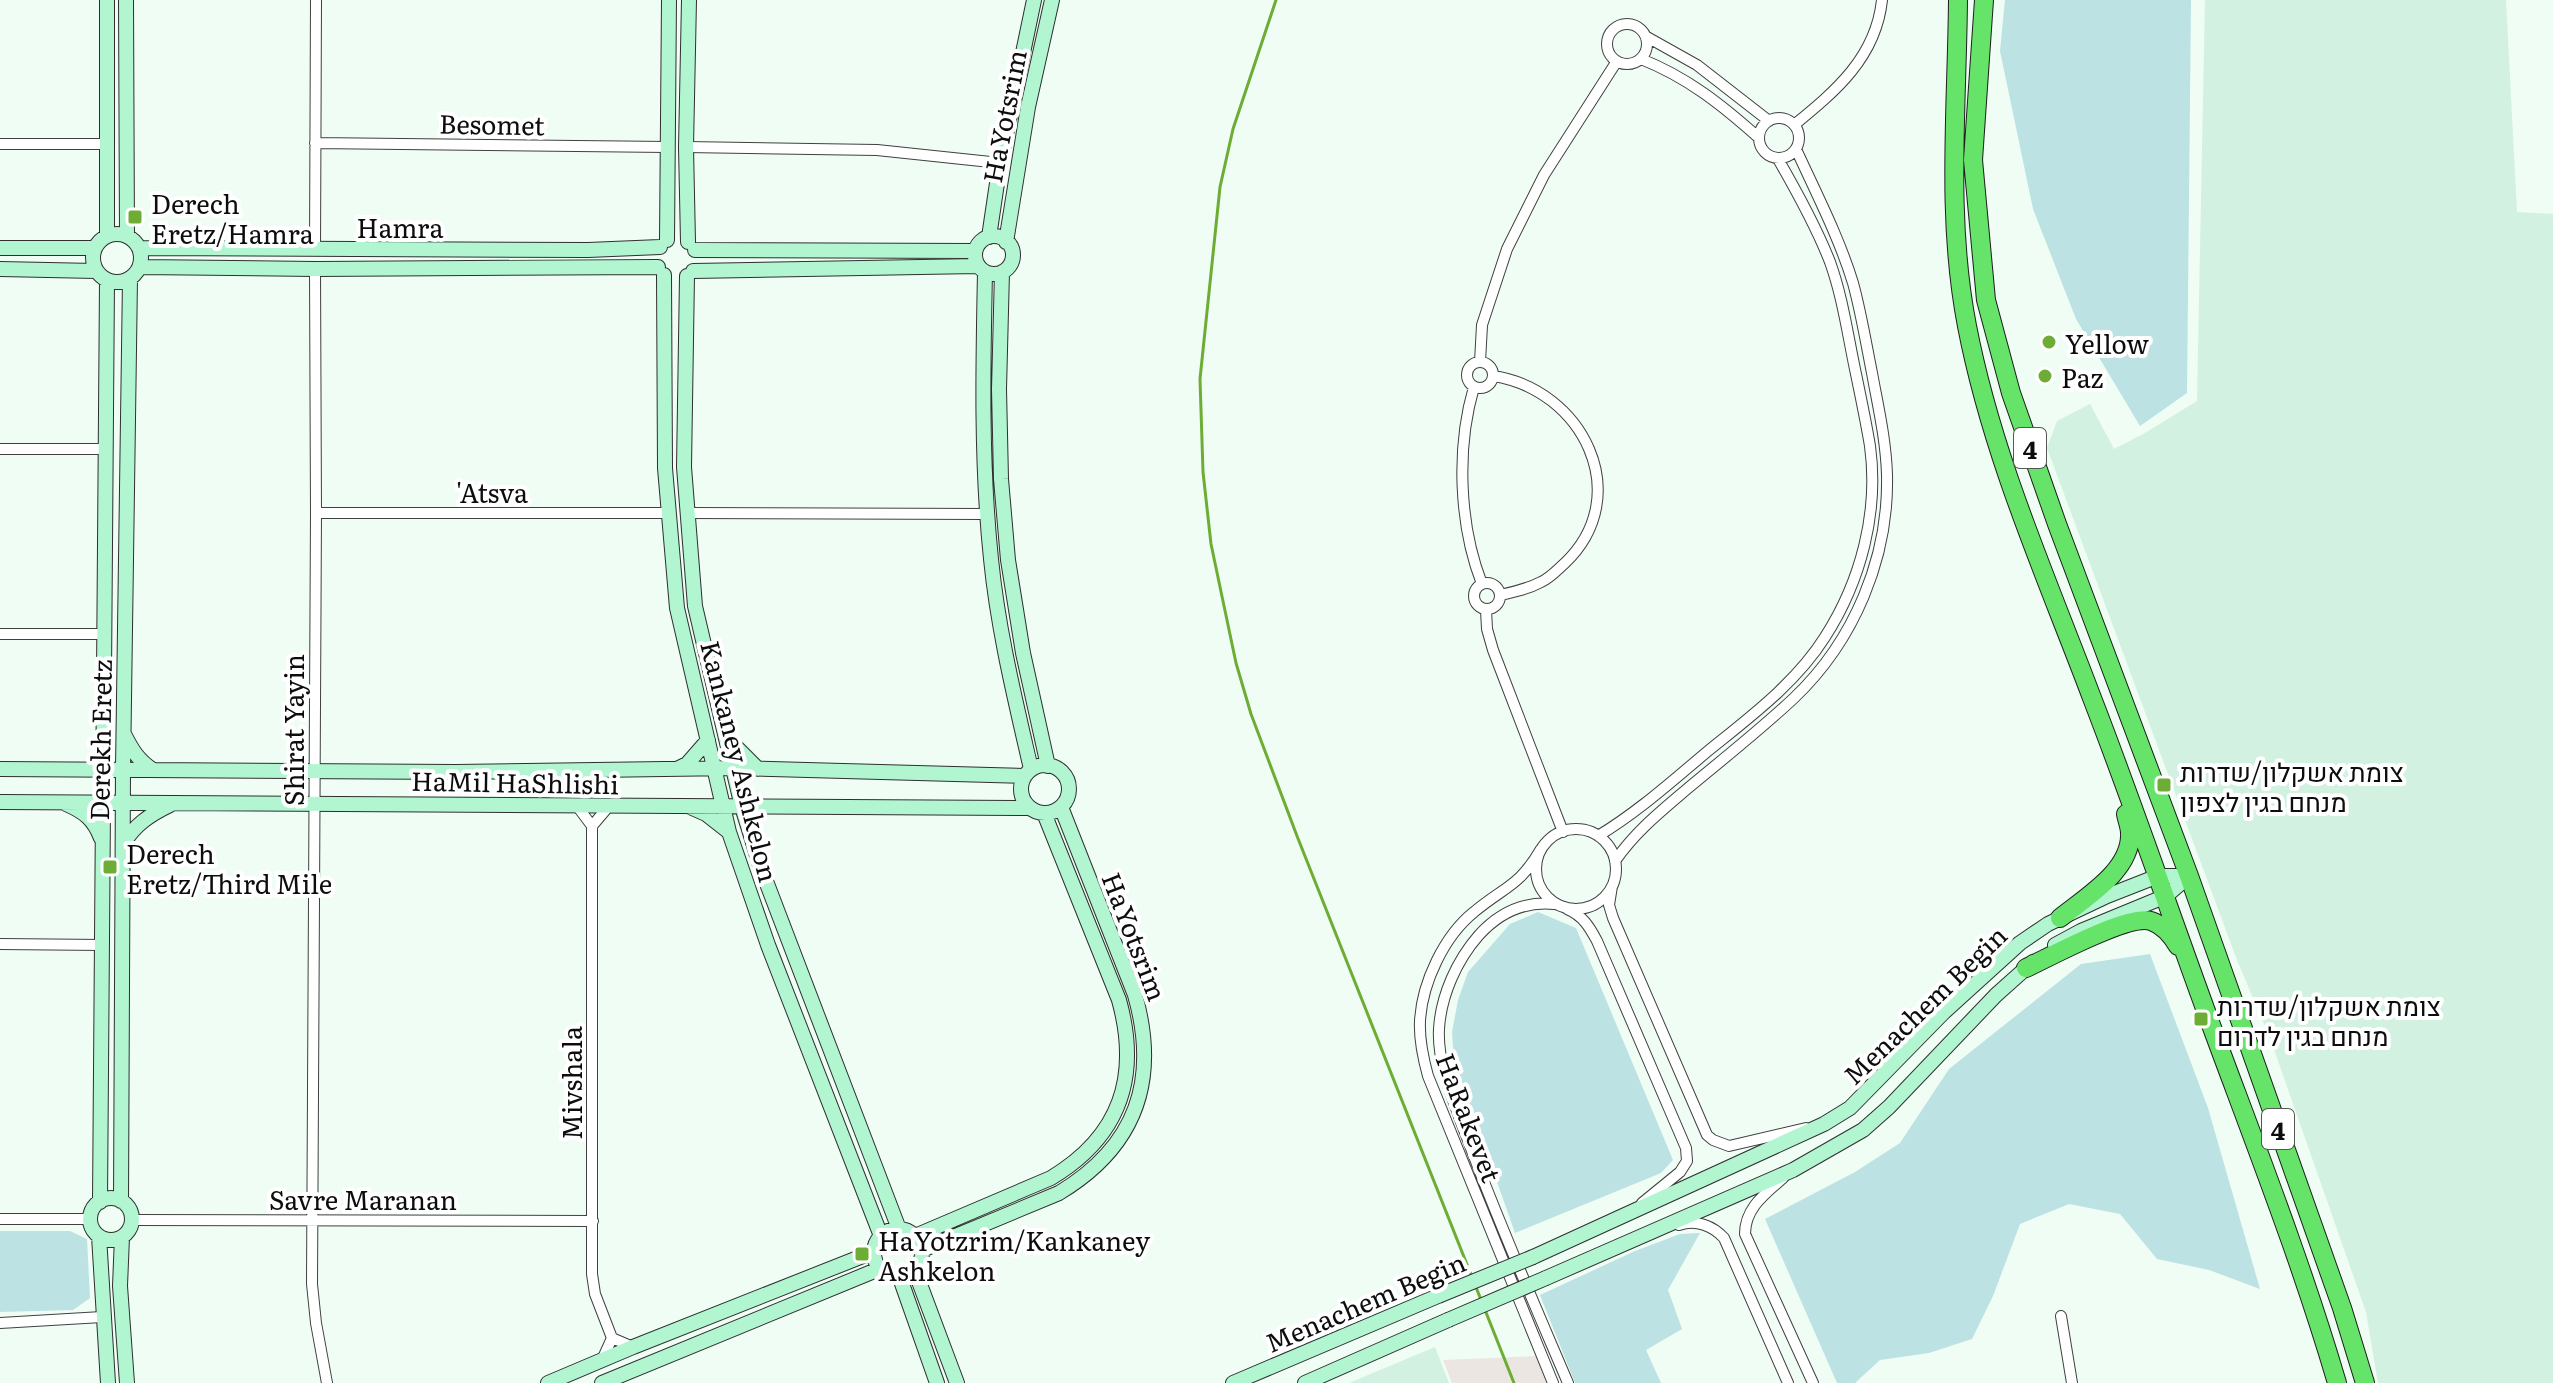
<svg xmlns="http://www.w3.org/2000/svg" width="2553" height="1383" font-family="Literata,Heebo,serif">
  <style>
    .industrial { fill: #ebe6e2 }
    .farmland { fill: #d2f1e1 }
    .green { fill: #bce2e4 }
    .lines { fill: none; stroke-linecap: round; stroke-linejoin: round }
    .street-casing { stroke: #404040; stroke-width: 12 }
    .secondary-casing { stroke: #2f2f2f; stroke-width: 16 }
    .highway-casing { stroke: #1e1e1e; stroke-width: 20 }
    .street { stroke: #fff; stroke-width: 10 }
    .secondary { stroke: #b1f6d1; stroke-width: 14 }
    .highway { stroke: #66e46a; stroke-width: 18 }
    .rail { stroke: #6ead35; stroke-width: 3 }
    .secondary-bridge-casing { stroke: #2f2f2f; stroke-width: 16; stroke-linecap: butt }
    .secondary-bridge { stroke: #b1f6d1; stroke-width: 14 }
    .poi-dot { fill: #6ead35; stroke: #fff; stroke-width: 3 }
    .labels { text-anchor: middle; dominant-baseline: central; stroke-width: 8; stroke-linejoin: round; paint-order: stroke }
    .shield { fill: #fff; stroke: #565656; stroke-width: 2 }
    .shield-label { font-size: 24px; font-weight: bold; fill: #0d0d0d }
    .street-label { font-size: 26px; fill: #0d0d0d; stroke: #fff }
    .poi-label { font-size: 26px; fill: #0d0d0d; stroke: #fff; text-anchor: start }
  </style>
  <rect width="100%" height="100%" fill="#effdf4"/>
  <path class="industrial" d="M 1537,1356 L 1549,1383 L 1452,1383 L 1443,1360 Z"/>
  <path class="farmland" d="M 2205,0 L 2506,0 L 2517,212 L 2553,214 L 2553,1383 L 2378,1383 L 2366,1312 L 2270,1038 L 2237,960 L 2047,448 L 2057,421 L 2090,404 L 2114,449 L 2145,433 L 2197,401 Z
    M 1435,1347 L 1449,1383 L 1349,1383 Z"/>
  <path class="green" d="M 2005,0 L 2191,0 L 2187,393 L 2140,426 L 2076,319 L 2033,209 L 2000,51 Z
    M 1538,912 L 1576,928 L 1673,1160 L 1661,1173 L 1515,1233 L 1454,1060 L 1452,1032 L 1458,1000 L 1468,972 L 1510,924 Z
    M 2150,954 L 2208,1108 L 2260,1289 L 2209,1270 L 2157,1259 L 2120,1214 L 2069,1204 L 2020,1224 L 1993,1296 L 1972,1339 L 1929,1353 L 1880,1360 L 1855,1383 L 1837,1383 L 1765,1219 L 1855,1172 L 1900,1143 L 1949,1069 L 2081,964 Z
    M 0,1231 L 70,1231 L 87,1239 L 90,1298 L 73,1310 L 0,1312 Z
    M 1700,1233 L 1668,1290 L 1682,1329 L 1646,1350 L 1661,1383 L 1575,1383 L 1540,1295 L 1635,1251 L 1680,1234 Z"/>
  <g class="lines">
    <g class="street-casing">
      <path id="street" d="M1607 44a20 20 0 1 1 40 0a20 20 0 1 1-40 0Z
        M 1647,37 L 1697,65 L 1769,121
        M 1641,59 C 1687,77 1722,105 1759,138
        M1759 138a20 20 0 1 1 40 0a20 20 0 1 1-40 0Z
        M 1794,125 C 1836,91 1876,57 1882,0
        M 315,143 L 668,147
        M 0,144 L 106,144
        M 686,147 L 877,150 L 1000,163
        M 315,250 L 316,0
        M 315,269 L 316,513 L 312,1284 L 316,1323 L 327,1383
        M 1480,362 L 1482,325 L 1507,249 L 1544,175 L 1617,61
        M1467 375a13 13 0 1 1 26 0a13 13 0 1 1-26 0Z
        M 1493,376 C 1582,389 1636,495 1565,563 C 1557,570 1550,578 1541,582 C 1528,589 1514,592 1500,595
        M 1474,387 C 1456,448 1459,525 1482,584
        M 0,449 L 107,449
        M 316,513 L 668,513
        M 686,513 L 987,514
        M1474 596a13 13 0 1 1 26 0a13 13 0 1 1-26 0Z
        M 1486,610 L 1487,629 L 1493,650 L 1563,832
        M 0,634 L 104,634
        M 577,806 L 592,826 L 609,806
        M 592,826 L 592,1274 L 595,1294 L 612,1338
        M1536 869a40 40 0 1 1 80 0a40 40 0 1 1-80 0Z
        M 1598,836 C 1638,812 1672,781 1708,751 C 1750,717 1796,683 1825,637 C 1861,581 1879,512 1870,446 C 1866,422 1861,398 1856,374 C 1848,337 1843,298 1830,262 C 1816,226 1797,192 1778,159
        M 1541,849 C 1519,887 1505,886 1474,912 C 1444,936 1422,983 1420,1021 C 1419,1040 1423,1058 1428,1076 L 1553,1383
        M 1615,861 C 1635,832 1660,812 1687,789 C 1723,759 1760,730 1794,698 C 1854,641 1889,558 1887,475 C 1886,440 1878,406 1872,373 C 1866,343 1861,312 1853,283 C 1839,237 1816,193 1796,149
        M 1612,886 L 1609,905 L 1613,918 L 1707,1135 L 1713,1140 L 1729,1146 L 1806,1128
        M 1554,904 C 1524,901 1499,913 1479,935 C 1457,960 1441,995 1439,1029 C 1437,1064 1454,1102 1466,1135 C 1497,1219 1533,1301 1568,1383
        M 1567,909 C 1583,916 1589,926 1597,941 L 1686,1148 L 1687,1161 L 1680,1172 L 1642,1203
        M 0,944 L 103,945
        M 1783,1178 C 1765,1194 1745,1208 1745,1234 L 1813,1383
        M 0,1219 L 90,1219
        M 132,1220 L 593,1221
        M 1679,1225 C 1696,1219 1713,1226 1724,1238 L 1788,1383
        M 2061,1316 L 2072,1383
        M 0,1323 L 102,1317
        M 602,1360 L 612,1338 L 633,1347"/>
    </g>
    <g class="secondary-casing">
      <path id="secondary" d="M 107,0 L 107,235
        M 126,0 L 127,235
        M93 258a24 24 0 1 1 48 0a24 24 0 1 1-48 0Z
        M975 255a19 19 0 1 1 38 0a19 19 0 1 1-38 0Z
        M 989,237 L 1000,163 L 1034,0
        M 667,240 L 669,0
        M 688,242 L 686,147 L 689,0
        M 1006,242 L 1028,107 L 1052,0
        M 0,248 L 95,248
        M 139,248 L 588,250 L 660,247
        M 695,250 L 975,251
        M 140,267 L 315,269 L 658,267
        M 0,269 L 96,271
        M 693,271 L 978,266
        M 985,272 C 983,368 981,463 991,559 C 998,630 1015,699 1031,769
        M 1002,272 L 999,389 L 1001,479 L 1008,560 L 1023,653 L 1048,766
        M 664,275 L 665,468 L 677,608 L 729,832 L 768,945 L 881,1236
        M 687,276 L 684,467 L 695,606 L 742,807 L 761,868 L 899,1229
        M 124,734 C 132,750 138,760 153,770
        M 727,738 L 758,769
        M1021 789a24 24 0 1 1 48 0a24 24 0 1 1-48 0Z
        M 0,769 L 456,772 L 734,768 L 1024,776
        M 677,769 L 687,764 L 708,740
        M 0,802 L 1030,808
        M 66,804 C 85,812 94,820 101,838
        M 690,807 L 706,814 L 729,832
        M 123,844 C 135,825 149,815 170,805
        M 2055,945 L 2081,931 L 2166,896 L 2189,876
        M90 1219a21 21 0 1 1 42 0a21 21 0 1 1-42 0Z
        M 121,1201 L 123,769 L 130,279
        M 100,1202 L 107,281
        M874 1253a24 24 0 1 1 48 0a24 24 0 1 1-48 0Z
        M 99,1236 L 108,1383
        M 915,1236 L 1051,1178 C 1121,1136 1140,1076 1119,1000 L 1044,813
        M 122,1237 L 120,1286 L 127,1383
        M 922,1250 L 1059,1193 C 1137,1146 1159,1080 1135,995 L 1061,807
        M 1533,1257 L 1824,1124 L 1850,1108 L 1944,1012 L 2020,943 L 2048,924 L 2107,896 L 2158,876 L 2189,876
        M 915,1271 L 957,1383
        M 900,1278 L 937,1383
        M 1546,1278 L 1793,1170 L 1863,1130 L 1889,1107 L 1996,995 L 2033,962
        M 548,1383 L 633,1347 L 873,1252
        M 602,1383 L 879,1269
        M 1233,1383 L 1438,1296
        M 1305,1383 L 1448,1320"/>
    </g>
    <g class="highway-casing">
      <path id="highway" d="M 1958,0 C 1957,109 1946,218 1967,326 C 1992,456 2046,576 2092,698 C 2135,809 2173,922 2214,1033 C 2257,1149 2302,1264 2337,1383
        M 1984,0 L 1973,160 L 1986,300 L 2011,393 L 2057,524 L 2189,876 L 2342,1308 L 2365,1383
        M 2060,918 C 2086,897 2132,870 2130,833 C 2130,827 2127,820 2126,814
        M 2026,968 C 2050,957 2128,914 2151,921 C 2163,925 2172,936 2178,946"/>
    </g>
    <use href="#street" class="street"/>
    <use href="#secondary" class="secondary"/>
    <use href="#highway" class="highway"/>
    <path class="rail" d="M 1276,0 L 1233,129 L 1220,187 L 1200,379 L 1203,472 L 1211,544 L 1236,663 L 1251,714 L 1297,836 L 1514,1383"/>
    <g class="secondary-bridge-casing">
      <path id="secondary-bridge" d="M 1438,1296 L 1533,1257
        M 1448,1320 L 1546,1278"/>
    </g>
    <use href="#secondary-bridge" class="secondary-bridge"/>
  </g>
  <g class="poi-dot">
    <rect x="127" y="209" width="16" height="16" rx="4"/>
    <circle cx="2049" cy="342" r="8"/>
    <circle cx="2045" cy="376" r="8"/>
    <rect x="2156" y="777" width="16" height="16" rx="4"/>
    <rect x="102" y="859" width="16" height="16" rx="4"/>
    <rect x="2193" y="1011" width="16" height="16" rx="4"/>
    <rect x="854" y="1246" width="16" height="16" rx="4"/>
  </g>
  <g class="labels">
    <g class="shield">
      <rect x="2014" y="428" width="32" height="40" rx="6"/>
      <rect x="2262" y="1109" width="32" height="40" rx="6"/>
    </g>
    <g class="shield-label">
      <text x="2030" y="448">4</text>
      <text x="2278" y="1129">4</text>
    </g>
    <g class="street-label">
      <text transform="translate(1003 116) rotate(-79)">HaYotsrim</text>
      <text transform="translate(492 123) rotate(1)">Besomet</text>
      <text x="400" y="226">Hamra</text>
      <text x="492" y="491">'Atsva</text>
      <text transform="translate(292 730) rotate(-90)">Shirat Yayin</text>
      <text transform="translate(99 740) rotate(-89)">Derekh Eretz</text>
      <text transform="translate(741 761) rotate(76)">Kankaney Ashkelon</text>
      <text transform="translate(515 781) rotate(1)">HaMil HaShlishi</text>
      <text transform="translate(1136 936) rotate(69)">HaYotsrim</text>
      <text transform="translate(1924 1004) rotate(-44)">Menachem Begin</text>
      <text transform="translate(570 1083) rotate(-90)">Mivshala</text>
      <text transform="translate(1470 1117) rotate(69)">HaRakevet</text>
      <text x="363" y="1198">Savre Maranan</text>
      <text transform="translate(1365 1301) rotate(-23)">Menachem Begin</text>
    </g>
    <g class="poi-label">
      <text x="151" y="202">Derech<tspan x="151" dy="30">Eretz/Hamra</tspan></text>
      <text x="2065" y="342">Yellow</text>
      <text x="2061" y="376">Paz</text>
      <text x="2180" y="770">צומת אשקלון/שדרות<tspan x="2180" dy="30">מנחם בגין לצפון</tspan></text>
      <text x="126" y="852">Derech<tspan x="126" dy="30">Eretz/Third Mile</tspan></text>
      <text x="2217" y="1004">צומת אשקלון/שדרות<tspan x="2217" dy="30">מנחם בגין לדרום</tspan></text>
      <text x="878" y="1239">HaYotzrim/Kankaney<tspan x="878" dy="30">Ashkelon</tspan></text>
    </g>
  </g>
</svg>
